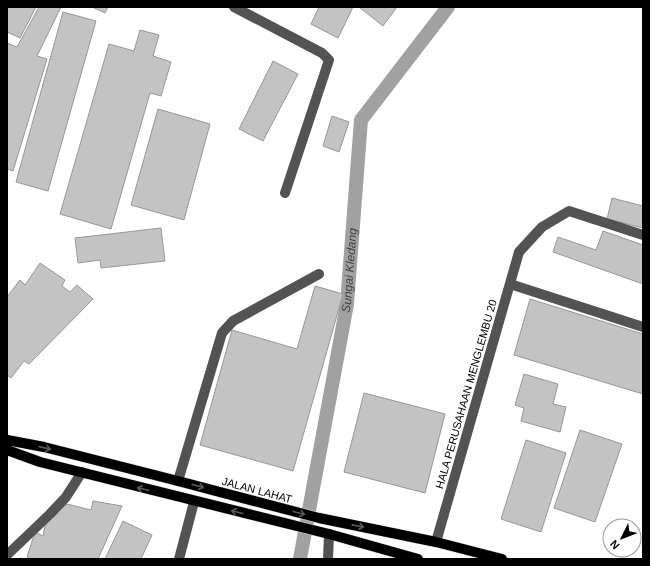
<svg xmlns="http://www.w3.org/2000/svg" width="650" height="566" font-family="Helvetica,sans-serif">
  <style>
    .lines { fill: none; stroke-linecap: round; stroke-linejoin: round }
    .canal { stroke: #a1a1a1; stroke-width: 14 }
    .building { fill: #c3c3c3; stroke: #979797 }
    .major-casing { stroke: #dbdbdb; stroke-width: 11 }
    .minor { stroke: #535353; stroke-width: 10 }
    .major { stroke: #000; stroke-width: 10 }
    .oneway { stroke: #595959 }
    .labels { text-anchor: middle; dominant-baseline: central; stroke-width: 3; stroke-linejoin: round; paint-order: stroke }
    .street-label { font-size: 11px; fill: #000; stroke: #fff }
    .water-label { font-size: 12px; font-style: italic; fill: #424242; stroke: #fff }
  </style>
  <rect width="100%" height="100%" fill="#fff"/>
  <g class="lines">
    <path class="canal" id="s1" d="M 300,559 L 347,304 L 361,120 L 448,7"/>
  </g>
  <path class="building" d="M 7,7 L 36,7 L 20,38 L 7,32 Z
    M 39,7 L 61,7 L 37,56 L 47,59 L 13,171 L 7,169 L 7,43 L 17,47 Z
    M 92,7 L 108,7 L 105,13 Z
    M 319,7 L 353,7 L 338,38 L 311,24 Z
    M 359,7 L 397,7 L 383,26 Z
    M 63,12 L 96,21 L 48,191 L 16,182 Z
    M 140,30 L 159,35 L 153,56 L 171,62 L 161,96 L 150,93 L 111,229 L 60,214 L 109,44 L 134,51 Z
    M 273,61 L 298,74 L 263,141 L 239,129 Z
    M 158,109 L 210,124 L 184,220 L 131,205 Z
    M 332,116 L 349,122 L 339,152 L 323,146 Z
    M 612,198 L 643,206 L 643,228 L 607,219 Z
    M 161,228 L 165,261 L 101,268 L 100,260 L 78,263 L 75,238 Z
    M 603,231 L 643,245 L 643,284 L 553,252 L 558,237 L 596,250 Z
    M 40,263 L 65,280 L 62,286 L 70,292 L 77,285 L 93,299 L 29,364 L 24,361 L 11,378 L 7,375 L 7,297 L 20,280 L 25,285 Z
    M 315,286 L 343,294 L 293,471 L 200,445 L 232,330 L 297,349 Z
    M 530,299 L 643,334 L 643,394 L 514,355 Z
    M 524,374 L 558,384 L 553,404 L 566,407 L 560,432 L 521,421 L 524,408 L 515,405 Z
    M 364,393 L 445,414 L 425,493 L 344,472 Z
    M 580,430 L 622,444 L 595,522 L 554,508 Z
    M 526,440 L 566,453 L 541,532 L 501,519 Z
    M 93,501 L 122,506 L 98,559 L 31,559 L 27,557 L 35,532 L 43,536 L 46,521 L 67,504 L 91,510 Z
    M 123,521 L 152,535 L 141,559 L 105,559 Z"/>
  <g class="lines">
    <g class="major-casing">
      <path id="major" d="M 7,440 L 44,447 L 178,481 L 319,518 L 436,542 L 502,559
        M 7,450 L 40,462 L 329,534 L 418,559"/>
    </g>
    <path class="minor" d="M 234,7 L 322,53 L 329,60 L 285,193
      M 510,284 L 643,327
      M 178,481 L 222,333 L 233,321 L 319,274
      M 436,542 L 519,252 L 542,227 L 569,211 L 643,235
      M 7,555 L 50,514 L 66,497 L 82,472
      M 179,559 L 194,502
      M 328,559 L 329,534"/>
    <use href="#major" class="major"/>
  </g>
  <defs><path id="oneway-shaft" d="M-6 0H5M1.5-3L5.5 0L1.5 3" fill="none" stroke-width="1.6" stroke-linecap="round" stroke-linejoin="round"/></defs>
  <g class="oneway">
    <use href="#oneway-shaft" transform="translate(45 448) rotate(13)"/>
    <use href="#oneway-shaft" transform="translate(198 486) rotate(15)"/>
    <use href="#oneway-shaft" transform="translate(143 489) rotate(-166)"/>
    <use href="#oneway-shaft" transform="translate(237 512) rotate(-166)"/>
    <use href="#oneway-shaft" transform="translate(299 513) rotate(14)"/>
    <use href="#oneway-shaft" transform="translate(358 526) rotate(11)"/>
  </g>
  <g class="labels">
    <g class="street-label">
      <text transform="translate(466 394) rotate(-74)">HALA PERUSAHAAN MENGLEMBU 20</text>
      <text transform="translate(257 490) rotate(15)">JALAN LAHAT</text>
    </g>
    <g class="water-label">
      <text stroke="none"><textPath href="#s1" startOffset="293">Sungai Kledang</textPath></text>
    </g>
  </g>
  <rect width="650" height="566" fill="none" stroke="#000000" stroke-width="16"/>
  <g transform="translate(622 538) rotate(227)"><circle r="19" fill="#ffffff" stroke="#999999"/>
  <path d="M0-3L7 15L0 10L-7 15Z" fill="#000000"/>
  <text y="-6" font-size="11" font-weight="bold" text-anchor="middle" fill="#000000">N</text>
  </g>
</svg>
